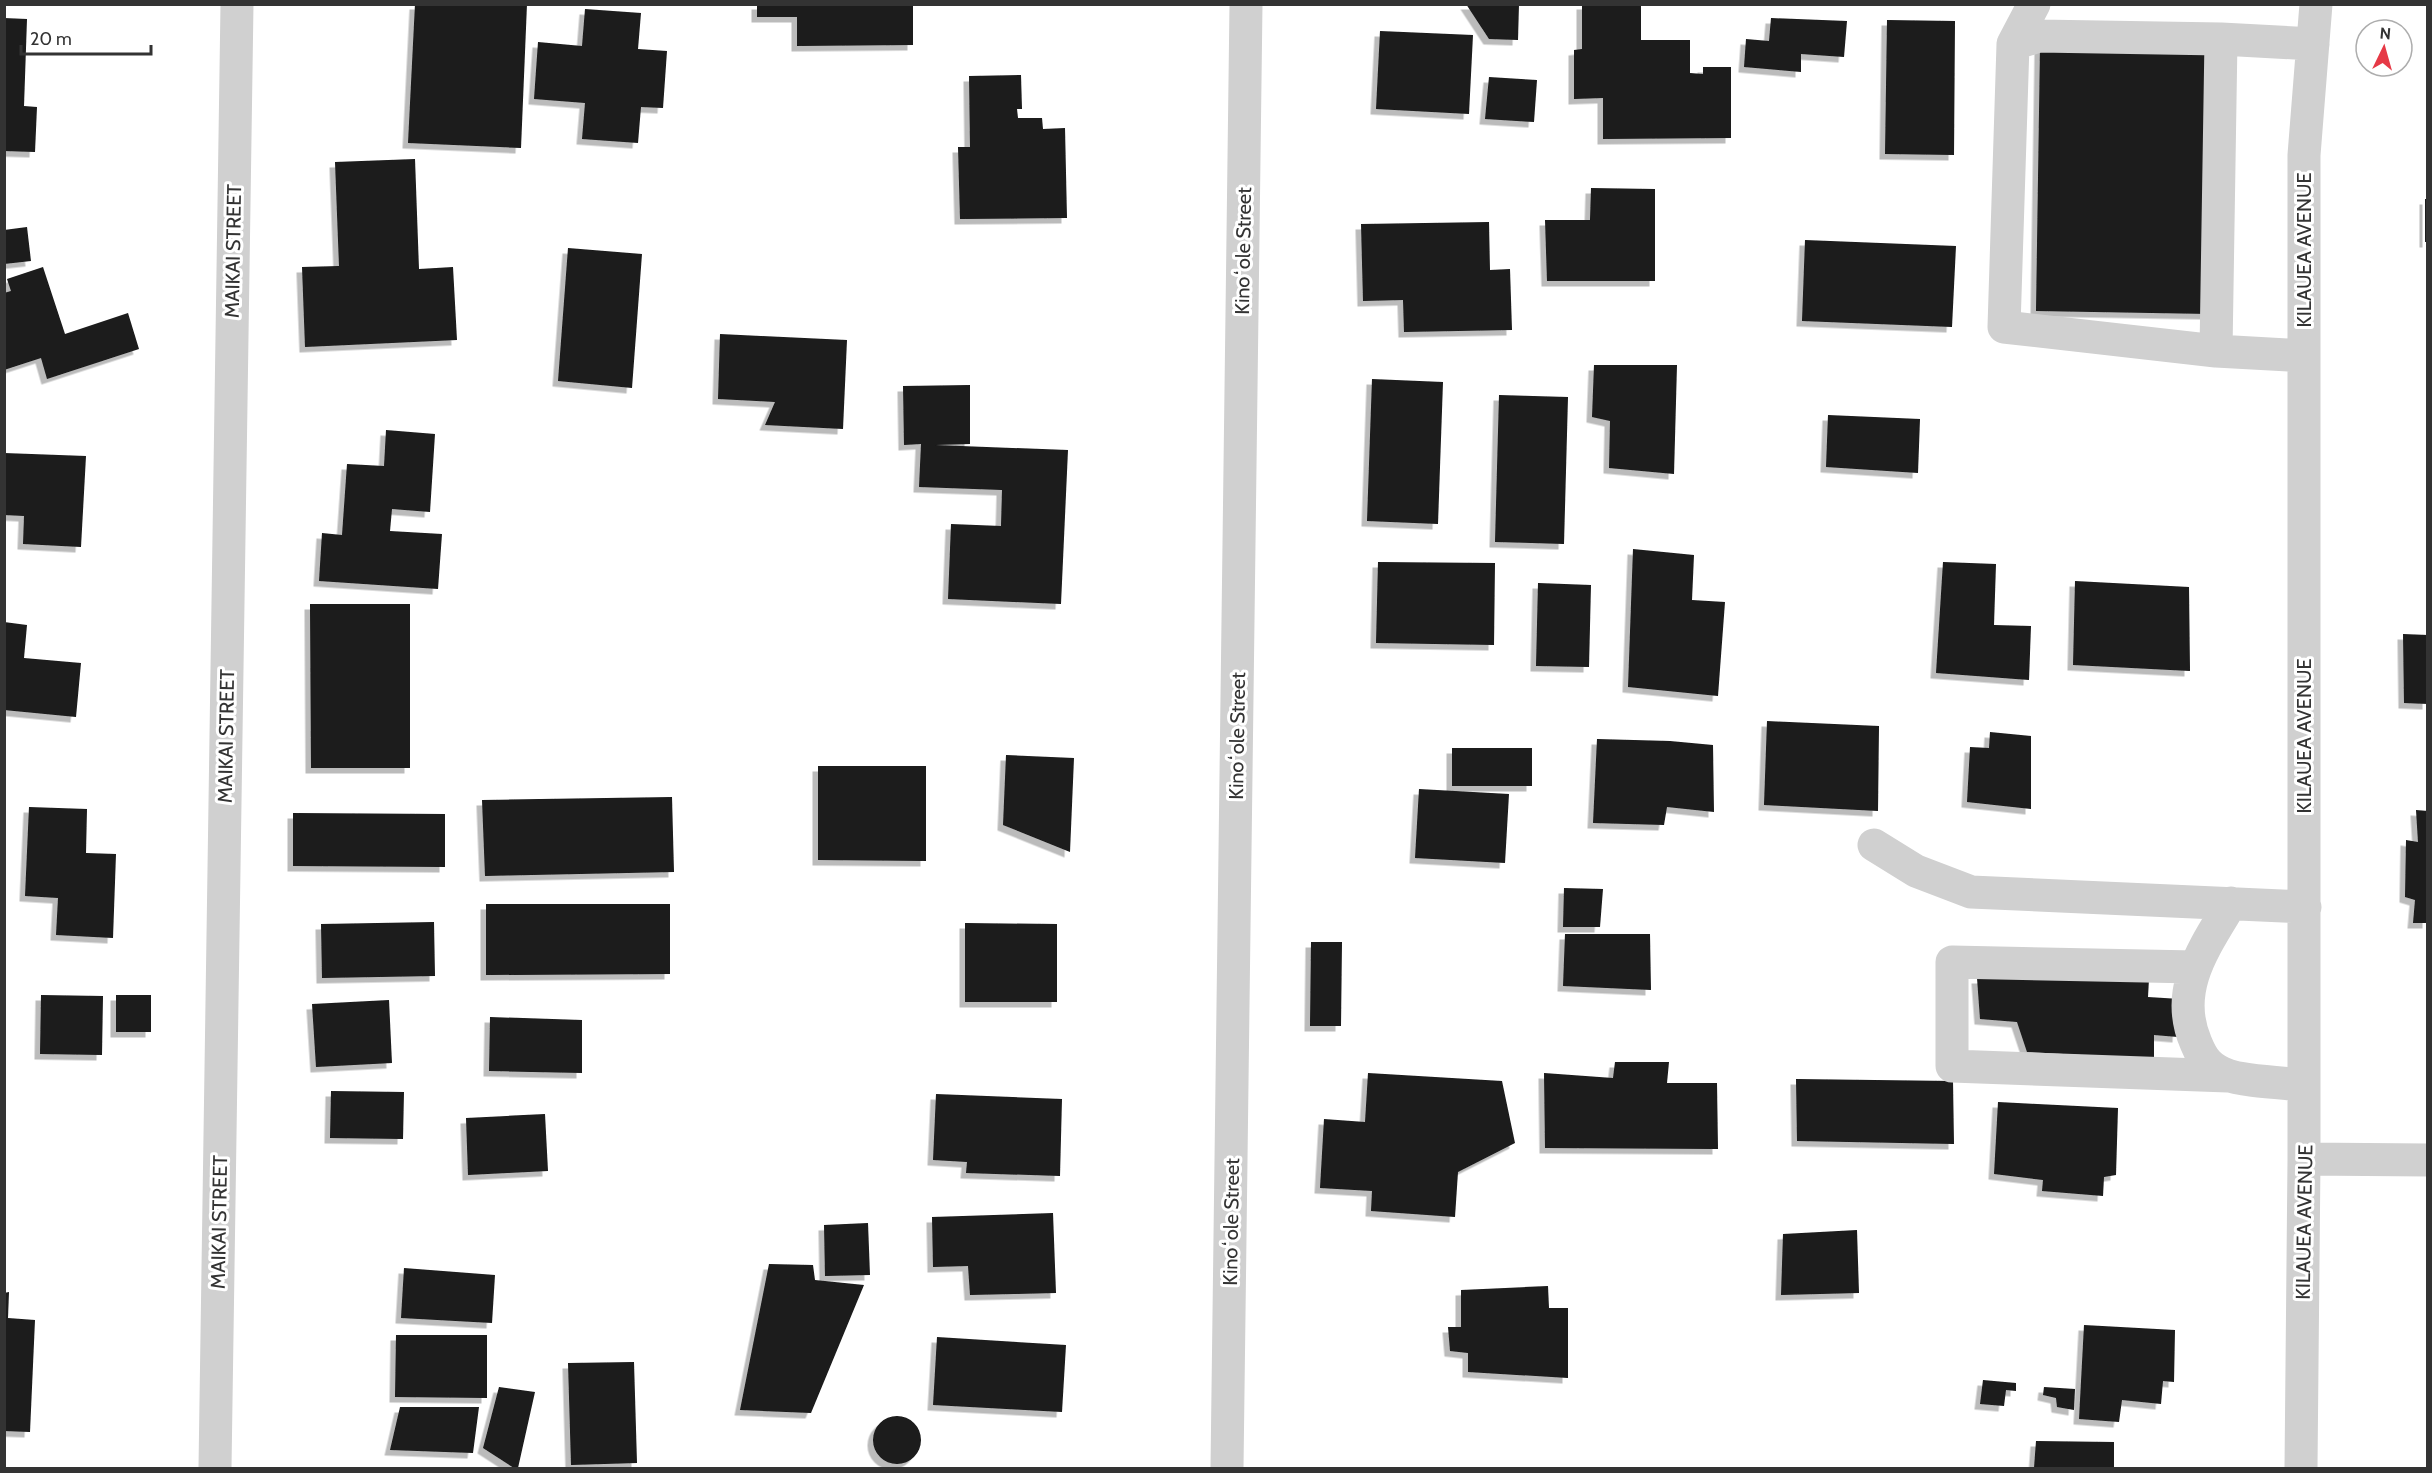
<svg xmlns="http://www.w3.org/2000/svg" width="2432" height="1473" font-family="Cabin,sans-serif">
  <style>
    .building { fill: #1a1a1a; filter: url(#shadow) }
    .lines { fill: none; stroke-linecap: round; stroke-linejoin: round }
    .minor { stroke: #d0d0d0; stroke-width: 33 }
    .labels { text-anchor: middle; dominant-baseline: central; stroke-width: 6; stroke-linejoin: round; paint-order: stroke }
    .street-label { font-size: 20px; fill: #333; stroke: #fff }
  </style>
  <defs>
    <filter id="shadow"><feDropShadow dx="-5.5" dy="5.5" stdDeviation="0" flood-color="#0004"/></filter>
  </defs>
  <rect width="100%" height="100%" fill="#fff"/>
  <path class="building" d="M 415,4 L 527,4 L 521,148 L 408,143 Z
    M 757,4 L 913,4 L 913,45 L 797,46 L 797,17 L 757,17 Z
    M 1466,4 L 1519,4 L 1518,40 L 1489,39 Z
    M 1582,4 L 1641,4 L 1641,40 L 1690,40 L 1690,73 L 1703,74 L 1703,67 L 1731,67 L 1731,138 L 1603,139 L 1603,98 L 1574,99 L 1574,50 L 1582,49 Z
    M 585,9 L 641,13 L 638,49 L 667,51 L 663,108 L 641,107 L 638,143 L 582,139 L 585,103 L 534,99 L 538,42 L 582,46 Z
    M 4,18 L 27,19 L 24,106 L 37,107 L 35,152 L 4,151 Z
    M 1771,18 L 1847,21 L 1844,57 L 1801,54 L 1801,72 L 1744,67 L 1746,39 L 1769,41 Z
    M 1887,20 L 1955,21 L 1954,155 L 1885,154 Z
    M 1380,31 L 1473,35 L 1469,114 L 1376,109 Z
    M 2040,46 L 2214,49 L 2210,314 L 2036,311 Z
    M 1021,75 L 1022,109 L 1017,109 L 1018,118 L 1042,118 L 1043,129 L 1065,128 L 1067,218 L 960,219 L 958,147 L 970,147 L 969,76 Z
    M 1489,77 L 1537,80 L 1534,122 L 1485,119 Z
    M 415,159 L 419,269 L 453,267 L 457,340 L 305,347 L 302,267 L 339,266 L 335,162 Z
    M 1591,188 L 1655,189 L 1655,281 L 1547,281 L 1545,220 L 1590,220 Z
    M 2425,199 L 2428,199 L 2428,242 L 2425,242 Z
    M 1489,222 L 1490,270 L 1510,269 L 1512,330 L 1404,332 L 1403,300 L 1363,301 L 1361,224 Z
    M 27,227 L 31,261 L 4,264 L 4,230 Z
    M 1805,240 L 1956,246 L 1952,327 L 1802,321 Z
    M 568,248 L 642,254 L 632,388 L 558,381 Z
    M 43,267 L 65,334 L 128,313 L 139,349 L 47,379 L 41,358 L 4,370 L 4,293 L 11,291 L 7,279 Z
    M 720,334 L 847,340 L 843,429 L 765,425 L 775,402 L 718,399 Z
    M 1594,365 L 1677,365 L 1674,474 L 1609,468 L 1610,421 L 1592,417 Z
    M 1372,379 L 1443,382 L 1438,524 L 1367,521 Z
    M 970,385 L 970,444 L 935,445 L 1068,450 L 1061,604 L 948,599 L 951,524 L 1001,526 L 1002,490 L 919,487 L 921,444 L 904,445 L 903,386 Z
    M 1499,395 L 1568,397 L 1564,544 L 1495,542 Z
    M 1828,415 L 1920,419 L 1918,473 L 1826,467 Z
    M 386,430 L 435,434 L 430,512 L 392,509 L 390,531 L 442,534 L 438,589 L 319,581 L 322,533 L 342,535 L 347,464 L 384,466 Z
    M 4,453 L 86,456 L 81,547 L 23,544 L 24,516 L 4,515 Z
    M 1633,549 L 1694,555 L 1692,600 L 1725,602 L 1718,696 L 1628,687 Z
    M 1378,562 L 1495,563 L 1494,645 L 1376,643 Z
    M 1943,562 L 1996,564 L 1994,625 L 2031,626 L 2029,680 L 1936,673 Z
    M 2075,581 L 2189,587 L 2190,671 L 2073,665 Z
    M 1538,583 L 1591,585 L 1589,667 L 1536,666 Z
    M 310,604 L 410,604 L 410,768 L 311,768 Z
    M 4,622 L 27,625 L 24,658 L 81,663 L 76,717 L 4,710 Z
    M 2403,634 L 2428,635 L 2428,704 L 2404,703 Z
    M 1767,721 L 1879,726 L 1878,811 L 1764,805 Z
    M 1990,732 L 2031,736 L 2031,809 L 1967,802 L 1970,747 L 1989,748 Z
    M 1597,739 L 1670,741 L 1713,745 L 1714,812 L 1667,807 L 1664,825 L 1593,823 Z
    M 1452,748 L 1532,748 L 1532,786 L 1452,786 Z
    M 1006,755 L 1074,758 L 1070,852 L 1003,825 Z
    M 818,766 L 926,766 L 926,861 L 818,860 Z
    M 1419,789 L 1509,794 L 1505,863 L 1415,858 Z
    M 672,797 L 674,872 L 485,876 L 482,800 Z
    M 29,807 L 87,809 L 86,853 L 116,854 L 113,938 L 56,935 L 58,898 L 25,896 Z
    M 2416,810 L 2428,811 L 2428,923 L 2413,923 L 2415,900 L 2405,897 L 2406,840 L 2418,842 Z
    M 293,813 L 445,814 L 445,867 L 293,866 Z
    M 1564,888 L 1603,889 L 1600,927 L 1563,927 Z
    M 486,904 L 670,904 L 670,974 L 486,975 Z
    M 434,922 L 435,976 L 322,978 L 321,924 Z
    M 965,923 L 1057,924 L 1057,1002 L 965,1002 Z
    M 1565,934 L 1650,934 L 1651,990 L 1563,986 Z
    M 1311,942 L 1342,942 L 1341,1026 L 1310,1026 Z
    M 1977,978 L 2149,979 L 2148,997 L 2180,999 L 2178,1037 L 2154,1035 L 2154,1059 L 2027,1052 L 2017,1022 L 1980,1019 Z
    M 41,995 L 103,996 L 102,1055 L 40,1054 Z
    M 116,995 L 151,995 L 151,1032 L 116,1032 Z
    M 389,1000 L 392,1063 L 316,1067 L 312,1004 Z
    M 490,1017 L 582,1020 L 582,1073 L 489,1071 Z
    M 1615,1062 L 1669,1062 L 1667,1083 L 1717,1083 L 1718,1149 L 1545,1148 L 1544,1073 L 1613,1078 Z
    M 1368,1073 L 1502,1081 L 1515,1143 L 1458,1172 L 1455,1217 L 1371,1211 L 1372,1191 L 1320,1188 L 1324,1119 L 1365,1122 Z
    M 1796,1079 L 1953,1081 L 1954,1144 L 1797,1141 Z
    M 331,1091 L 404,1092 L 403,1139 L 330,1138 Z
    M 936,1094 L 1062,1099 L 1060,1176 L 966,1173 L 967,1162 L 933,1160 Z
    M 1998,1102 L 2118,1108 L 2116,1175 L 2104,1177 L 2103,1196 L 2042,1191 L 2043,1180 L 1994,1174 Z
    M 545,1114 L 548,1171 L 468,1175 L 466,1118 Z
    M 1053,1213 L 1056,1293 L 970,1295 L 968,1266 L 933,1267 L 932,1217 Z
    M 868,1223 L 870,1275 L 825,1276 L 824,1225 Z
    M 1857,1230 L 1859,1293 L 1781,1295 L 1783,1234 Z
    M 769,1264 L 813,1265 L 815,1280 L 864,1285 L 811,1413 L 740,1410 Z
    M 404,1268 L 495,1275 L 492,1323 L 401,1318 Z
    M 1548,1286 L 1549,1308 L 1568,1308 L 1568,1378 L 1468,1372 L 1468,1353 L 1450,1351 L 1448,1327 L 1461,1327 L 1461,1290 Z
    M 9,1292 L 8,1318 L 35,1320 L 30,1432 L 4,1431 L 4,1293 Z
    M 2084,1325 L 2175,1330 L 2174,1382 L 2163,1381 L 2161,1404 L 2122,1400 L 2119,1422 L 2079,1419 Z
    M 396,1335 L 487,1335 L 487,1398 L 395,1397 Z
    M 937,1337 L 1066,1345 L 1062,1412 L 933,1405 Z
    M 634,1362 L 637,1463 L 571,1465 L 568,1363 Z
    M 1983,1380 L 2016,1383 L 2016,1391 L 2006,1390 L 2004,1406 L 1980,1404 Z
    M 499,1387 L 535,1392 L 518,1468 L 514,1468 L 483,1448 Z
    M 2044,1387 L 2075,1389 L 2074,1410 L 2057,1407 L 2056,1398 L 2043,1395 Z
    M 400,1407 L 479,1407 L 473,1453 L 390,1450 Z
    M873 1440a24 24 0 1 1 48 0a24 24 0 1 1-48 0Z
    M 2036,1441 L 2114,1442 L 2114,1468 L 2034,1468 Z"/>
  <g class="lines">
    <path class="minor" d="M 2221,39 L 2039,36 L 2013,44 L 2004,327 L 2216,351 L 2304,356
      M 2013,44 L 2034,4
      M 2216,351 L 2221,39 L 2313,44
      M 1874,845 L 1916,871 L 1971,892 L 2305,907
      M 2231,903 C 2204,948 2173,990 2196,1043 C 2203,1060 2209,1068 2227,1075 C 2241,1081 2286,1083 2304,1085
      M 2195,967 L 1952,962 L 1952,1066 L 2228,1076
      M 2304,1159 L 2428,1160
      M 215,1468 L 237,4
      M 1227,1468 L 1246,4
      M 2301,1468 L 2304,1159 L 2304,155 L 2316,4"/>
  </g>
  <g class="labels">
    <g class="street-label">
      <text transform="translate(2304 250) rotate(-90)">KILAUEA AVENUE</text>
      <text transform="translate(233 251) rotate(-89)">MAIKAI STREET</text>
      <text transform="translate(1243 251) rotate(-89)">Kinoʻole Street</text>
      <text transform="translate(226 736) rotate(-89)">MAIKAI STREET</text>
      <text transform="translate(1237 736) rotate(-89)">Kinoʻole Street</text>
      <text transform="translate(2304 736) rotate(-90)">KILAUEA AVENUE</text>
      <text transform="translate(219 1222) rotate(-89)">MAIKAI STREET</text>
      <text transform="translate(1231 1222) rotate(-89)">Kinoʻole Street</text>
      <text transform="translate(2304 1222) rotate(-89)">KILAUEA AVENUE</text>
    </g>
  </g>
  <rect width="2432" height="1473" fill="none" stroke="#333333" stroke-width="12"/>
  <g transform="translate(2384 48) rotate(5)"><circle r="28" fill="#ffffff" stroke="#adadad" stroke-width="1.5"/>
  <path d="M0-4.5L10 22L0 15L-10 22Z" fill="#e63946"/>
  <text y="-9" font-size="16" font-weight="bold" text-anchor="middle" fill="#333333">N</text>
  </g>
  <path d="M21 45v9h130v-9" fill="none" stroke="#333333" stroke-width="3"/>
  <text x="30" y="45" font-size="18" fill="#333333" stroke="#ffffff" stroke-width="4.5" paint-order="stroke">20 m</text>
</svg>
